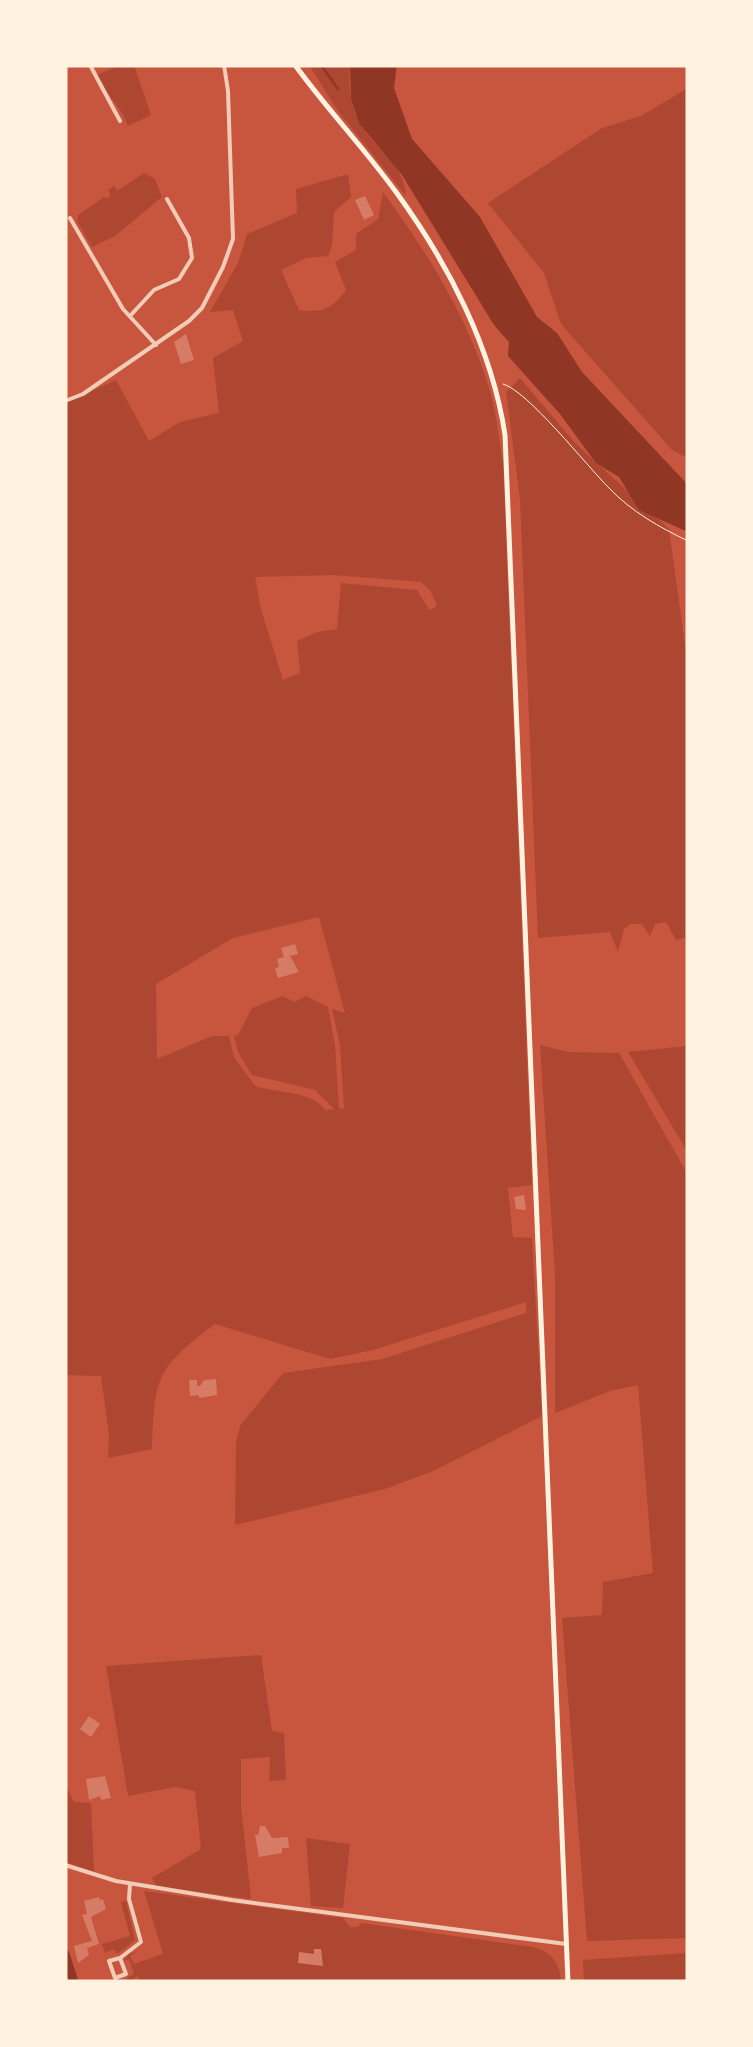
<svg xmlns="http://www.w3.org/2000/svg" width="753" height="2047" font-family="Rubik,sans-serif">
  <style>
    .green { fill: #ae4732; fill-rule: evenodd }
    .water { fill: #8f3625 }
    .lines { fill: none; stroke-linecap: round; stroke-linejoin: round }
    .stream { stroke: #8f3625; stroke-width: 2.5 }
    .canal { stroke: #8f3625; stroke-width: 9 }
    .building { fill: #d67c66 }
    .path { stroke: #fff3e0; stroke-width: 1 }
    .minor { stroke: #f1ccb7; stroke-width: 4 }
    .tertiary { stroke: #f1ccb7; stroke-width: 4 }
    .trunk { stroke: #fff3e0; stroke-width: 5 }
  </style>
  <rect width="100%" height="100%" fill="#c8553d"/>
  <path class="green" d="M 121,65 L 134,65 L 151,115 L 128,126 C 122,108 107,95 97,75 Z
    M 309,65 L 350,65 C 348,83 350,105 359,121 C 373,148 405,164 406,196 L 338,111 Z
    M 688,88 L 688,458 L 672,450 L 561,324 L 544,273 L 488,203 L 602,128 L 641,116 Z
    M 144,173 L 155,179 L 162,197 L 115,236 L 92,247 L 77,221 L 78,215 L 104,197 L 108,198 L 111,195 L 108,190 L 114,186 L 117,191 Z
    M 348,174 L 351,197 L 334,212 L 332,245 L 328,256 L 306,258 L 281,270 L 299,310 C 323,313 332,309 346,290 L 335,262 L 356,250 L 356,234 L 378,219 L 383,192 C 428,254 470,320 491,395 C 497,417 499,441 503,463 L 532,1185 L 508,1188 L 513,1237 L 532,1238 L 542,1416 L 433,1471 L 385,1489 L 235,1525 L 236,1443 L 240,1426 L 283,1373 L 382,1359 L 526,1313 L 526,1302 L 373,1350 L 330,1359 L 215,1324 C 155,1369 155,1377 152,1449 L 108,1458 L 109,1435 L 101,1376 L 65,1375 L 65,403 L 116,380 L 149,441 L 180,422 L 219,413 L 213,358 L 243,341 L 233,310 L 210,312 L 238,263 L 247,234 L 297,213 L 296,189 ZM 334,575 L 421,582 L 430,590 L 437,606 L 429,610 L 417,590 L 341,583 L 337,629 L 317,632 L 297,641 L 300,673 L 283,680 L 261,609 L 255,577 ZM 319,917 L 345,1013 L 332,1009 L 340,1045 L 344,1109 L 339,1108 L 335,1045 L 328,1007 L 306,996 L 294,1002 L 283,996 L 252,1008 L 238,1035 L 234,1036 L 238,1052 L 252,1075 L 315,1090 L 334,1109 L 325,1110 C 313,1091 276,1093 255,1086 L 234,1057 L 229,1036 L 212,1036 L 157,1059 L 156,984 L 233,938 Z
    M 520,378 L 575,443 L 669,529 L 688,667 L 688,937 L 676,940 L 666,922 L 655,924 L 650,936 L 642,924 L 630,924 L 624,929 L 618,952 L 610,932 L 538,938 L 520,499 L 506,392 Z
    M 540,1045 L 568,1052 L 619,1053 L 688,1175 L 688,1938 L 587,1941 L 562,1618 L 602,1615 L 603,1582 L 653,1573 L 638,1385 L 610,1391 L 555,1413 L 555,1275 Z
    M 688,1046 L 688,1153 L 628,1052 Z
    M 261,1655 L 272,1731 L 284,1733 L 286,1780 L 269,1781 L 270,1757 L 241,1759 L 241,1806 L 251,1899 L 156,1886 L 152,1878 L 201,1849 L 195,1791 L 175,1787 L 128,1796 L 106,1666 Z
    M 65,1784 L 74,1802 L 91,1803 L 94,1872 L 65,1862 Z
    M 306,1838 L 350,1844 L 343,1908 L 311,1906 Z
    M 144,1891 L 343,1918 L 350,1927 L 358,1927 L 361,1923 L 533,1947 C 551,1952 560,1962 561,1982 L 140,1982 L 138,1976 L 128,1982 L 127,1978 L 134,1974 L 129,1959 L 124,1961 L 129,1954 L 137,1951 L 130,1956 L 134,1964 L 163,1954 Z
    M 126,1901 L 135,1940 L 117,1954 L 114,1949 L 105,1953 L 102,1944 L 130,1936 L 121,1902 Z
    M 688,1953 L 688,1982 L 584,1982 L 583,1960 Z"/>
  <path class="water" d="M 350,65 L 397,65 L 394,88 L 412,139 L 480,217 L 537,317 L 557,333 L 582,372 L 688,485 L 688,532 L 639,510 L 619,477 L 596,463 L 560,414 L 508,356 L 509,342 L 494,325 L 402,175 L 359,123 L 351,99 Z"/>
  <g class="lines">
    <path class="stream" d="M 321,65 L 338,89"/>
    <path class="canal" d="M 65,1954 L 74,1982"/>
  </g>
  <path class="building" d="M 365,196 L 374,215 L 364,220 L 355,200 Z
    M 186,334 L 194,360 L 181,364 L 174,342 Z
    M 295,944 L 298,954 L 290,956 L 299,972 L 278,978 L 275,968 L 279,967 L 277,959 L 284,957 L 281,948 Z
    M 524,1195 L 526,1210 L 516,1209 L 514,1197 Z
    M 216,1379 L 217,1395 L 199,1398 L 199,1395 L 190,1396 L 189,1380 L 197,1380 L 197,1386 L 200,1386 L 204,1380 Z
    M 89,1716 L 100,1724 L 91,1737 L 80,1729 Z
    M 105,1776 L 111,1798 L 101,1800 L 100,1796 L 89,1800 L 86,1779 Z
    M 260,1826 L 265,1826 L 272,1838 L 288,1837 L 289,1848 L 282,1848 L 282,1853 L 259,1857 L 255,1835 L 258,1835 Z
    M 99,1897 L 100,1900 L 103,1899 L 106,1909 L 91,1917 L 99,1944 L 87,1948 L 89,1955 L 78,1963 L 74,1946 L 92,1941 L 82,1915 L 87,1914 L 84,1901 Z
    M 314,1949 L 321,1949 L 323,1966 L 298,1963 L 299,1952 L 314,1954 Z"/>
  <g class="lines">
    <path class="path" d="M 503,384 C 527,390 587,466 609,488 C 632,512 659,527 688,541"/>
    <path class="minor" d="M 90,65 L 120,121
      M 70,218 L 123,309 L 156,345
      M 130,316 L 154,290 L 179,279 L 192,258 L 189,238 L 167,199
      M 65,401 L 83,394 L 189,321 L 202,308 L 223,267 L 233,239 L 228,91 L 224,65
      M 120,1958 L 126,1974 L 115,1978 L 109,1961 L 120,1958 L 141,1942 L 129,1899 L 130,1884"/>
    <path class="tertiary" d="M 65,1865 L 116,1881 L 232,1900 L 566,1944"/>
    <path class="trunk" d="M 295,65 C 327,109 364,148 396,192 C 448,263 492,348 505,435 L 568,1982"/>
  </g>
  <rect width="753" height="2047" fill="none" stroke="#fff3e0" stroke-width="135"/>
</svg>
